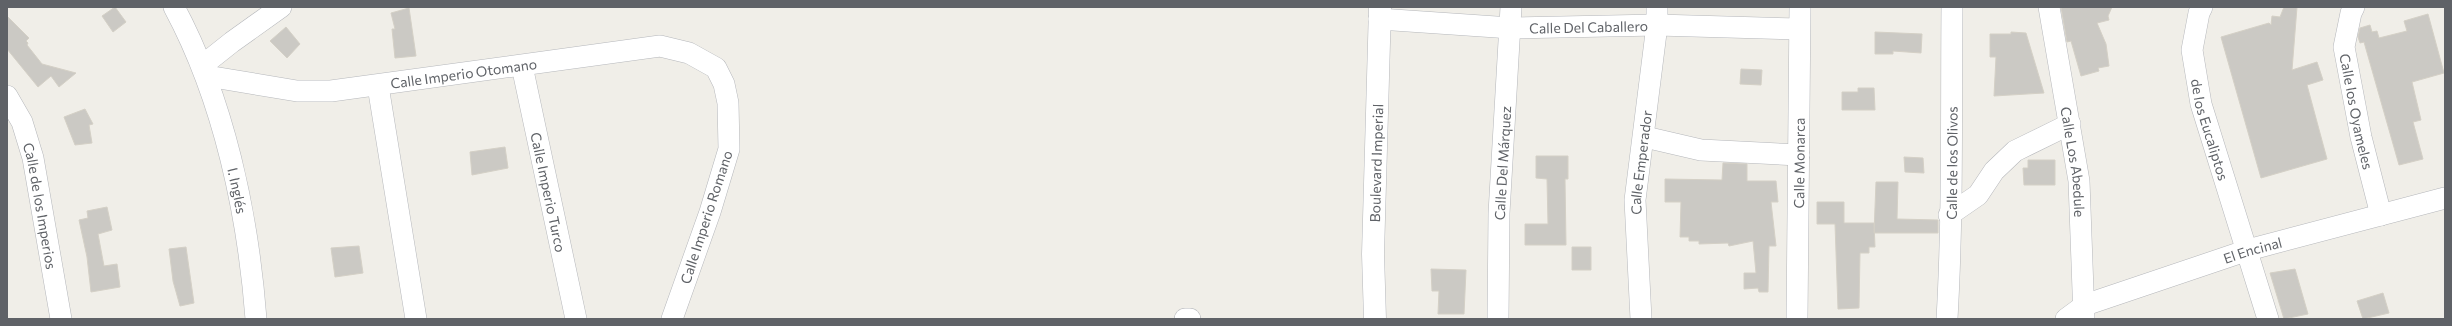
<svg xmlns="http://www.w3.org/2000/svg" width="2452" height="326" font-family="Commissioner,sans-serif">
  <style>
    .building { fill: #cbc9c4; stroke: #d4d0c6 }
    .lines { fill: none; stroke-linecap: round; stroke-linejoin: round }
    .minor-casing { stroke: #b5b7bb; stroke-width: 22 }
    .tertiary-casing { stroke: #b5b7bb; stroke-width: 23 }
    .minor { stroke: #fff; stroke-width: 21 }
    .tertiary { stroke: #fff; stroke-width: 22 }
    .labels { text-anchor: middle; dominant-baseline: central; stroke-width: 3; stroke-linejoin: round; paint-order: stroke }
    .street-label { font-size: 14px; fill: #5f6267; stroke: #fff }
  </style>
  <rect width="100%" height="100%" fill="#f0eee8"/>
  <path class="building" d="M 115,7 L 126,22 L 113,32 L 102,16 Z
    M 2061,7 L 2112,7 L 2108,16 L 2109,20 L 2097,23 L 2106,44 L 2109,66 L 2098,68 L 2099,71 L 2081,76 L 2071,41 L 2067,42 Z
    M 2284,7 L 2297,7 L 2292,70 L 2317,62 L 2323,80 L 2307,85 L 2327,159 L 2261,178 L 2221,37 L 2269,23 L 2271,25 L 2272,16 L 2280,17 Z
    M 409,8 L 416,56 L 395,58 L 392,29 L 395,29 L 391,13 Z
    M 2428,14 L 2444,73 L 2412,82 L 2421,120 L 2413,122 L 2423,159 L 2399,165 L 2364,42 L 2360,43 L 2358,37 L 2360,28 L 2370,25 L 2372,32 L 2377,31 L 2379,38 L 2407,31 L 2404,21 Z
    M 7,16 L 29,38 L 26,41 L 28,43 L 27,45 L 42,64 L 76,73 L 59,87 L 51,76 L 38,87 L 7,49 Z
    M 286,27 L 300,44 L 287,58 L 270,41 Z
    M 1875,32 L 1922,34 L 1921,53 L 1893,51 L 1893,54 L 1875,54 Z
    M 2011,32 L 2026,33 L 2044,93 L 1994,96 L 1996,57 L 1990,57 L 1990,34 L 2011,34 Z
    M 1741,69 L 1762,70 L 1761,85 L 1740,84 Z
    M 1858,88 L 1874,88 L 1875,110 L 1842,110 L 1842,92 L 1858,92 Z
    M 85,109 L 93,124 L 89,125 L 92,143 L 75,145 L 64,117 Z
    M 505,147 L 508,168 L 472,175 L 470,152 Z
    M 1536,156 L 1568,156 L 1568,179 L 1565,179 L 1566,245 L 1525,245 L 1525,224 L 1548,224 L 1547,179 L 1536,178 Z
    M 1904,157 L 1923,158 L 1924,173 L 1905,172 Z
    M 2028,160 L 2055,160 L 2055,185 L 2024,185 L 2023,168 L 2028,168 Z
    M 1723,163 L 1747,164 L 1747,181 L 1776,181 L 1778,202 L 1771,202 L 1776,246 L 1769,246 L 1768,292 L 1759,292 L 1758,288 L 1744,289 L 1744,273 L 1756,273 L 1753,241 L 1729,246 L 1728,243 L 1699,244 L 1699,241 L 1689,241 L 1689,237 L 1680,237 L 1681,202 L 1665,202 L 1665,179 L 1722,180 Z
    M 1876,182 L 1898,182 L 1897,219 L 1938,220 L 1938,233 L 1874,233 Z
    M 1817,202 L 1844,202 L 1844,223 L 1874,223 L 1875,247 L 1869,247 L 1869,253 L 1860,253 L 1859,308 L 1838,309 L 1835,224 L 1817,224 Z
    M 107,207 L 112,230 L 98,234 L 104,266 L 117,264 L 120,287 L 91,292 L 87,257 L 79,220 L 88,218 L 87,211 Z
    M 359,246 L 363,273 L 335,277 L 331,248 Z
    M 186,247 L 194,303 L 180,306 L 173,281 L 169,249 Z
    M 1572,247 L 1591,247 L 1591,270 L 1572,270 Z
    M 1431,269 L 1466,270 L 1464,314 L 1438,314 L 1439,291 L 1432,291 Z
    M 2295,269 L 2308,314 L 2284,319 L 2270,273 Z
    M 2383,293 L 2389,313 L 2363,319 L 2357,301 Z"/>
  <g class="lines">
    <g class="minor-casing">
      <g id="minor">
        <path id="s1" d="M 174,7 C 224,100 248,214 256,319"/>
        <path id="s2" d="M 2049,7 L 2079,181 L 2084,318"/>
        <path id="s3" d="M 2202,7 L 2199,13 L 2192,50 L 2201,104 L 2268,319"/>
        <path id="s4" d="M 2354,7 L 2351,13 L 2344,47 L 2361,137 L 2381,215"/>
        <path id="s5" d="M 1379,19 L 1511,28 L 1657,25 L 1799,29"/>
        <path d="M 203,65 L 232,42 L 281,7"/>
        <path id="s6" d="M 522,66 L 576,319"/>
        <path id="s7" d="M 207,76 L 297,91 L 331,91 L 660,46 L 689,53 L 716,68 L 724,84 L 728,103 L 729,149 L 710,212 L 672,319"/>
        <path d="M 378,86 L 416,319"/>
        <path id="s8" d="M 7,96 L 22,122 L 33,158 L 61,319"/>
        <path d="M 1645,137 L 1701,150 L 1799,155"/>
        <path d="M 1949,215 L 1978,195 L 1994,171 L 2015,151 L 2070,124"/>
        <path d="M 1185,319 L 1190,319"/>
        <path id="s9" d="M 1498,319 L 1499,213 L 1511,7"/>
        <path id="s10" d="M 1641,319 L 1635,200 L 1657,25 L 1657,7"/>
        <path id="s11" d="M 1797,319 L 1800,7"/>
        <path id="s12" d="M 1947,319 C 1953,215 1951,111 1952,7"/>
        <path id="s13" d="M 2066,319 L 2085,305 L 2248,250 L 2445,198"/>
      </g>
    </g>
    <g class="tertiary-casing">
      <g id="tertiary">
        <path id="s14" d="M 1375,319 L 1373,254 L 1380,7"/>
      </g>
    </g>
    <use href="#minor" class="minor"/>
    <use href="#tertiary" class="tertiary"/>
  </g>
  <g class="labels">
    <g class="street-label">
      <text stroke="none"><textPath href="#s5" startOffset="210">Calle Del Caballero</textPath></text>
      <text stroke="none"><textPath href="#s7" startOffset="259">Calle Imperio Otomano</textPath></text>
      <text stroke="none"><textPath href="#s4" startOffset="107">Calle los Oyameles</textPath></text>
      <text stroke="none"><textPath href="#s3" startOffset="126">de los Eucaliptos</textPath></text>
      <text stroke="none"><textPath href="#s2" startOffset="157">Calle Los Abedule</textPath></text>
      <text stroke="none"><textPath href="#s14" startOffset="156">Boulevard Imperial</textPath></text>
      <text stroke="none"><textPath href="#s9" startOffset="156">Calle Del Márquez</textPath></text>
      <text stroke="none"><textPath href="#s10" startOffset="157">Calle Emperador</textPath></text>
      <text stroke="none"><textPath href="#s11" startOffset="156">Calle Monarca</textPath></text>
      <text stroke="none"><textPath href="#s12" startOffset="156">Calle de los Olivos</textPath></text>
      <text stroke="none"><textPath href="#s1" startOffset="195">I. Inglés</textPath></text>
      <text stroke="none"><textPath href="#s6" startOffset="129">Calle Imperio Turco</textPath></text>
      <text stroke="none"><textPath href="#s8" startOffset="116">Calle de los Imperios</textPath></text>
      <text transform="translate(706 217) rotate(-72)">Calle Imperio Romano</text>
      <text stroke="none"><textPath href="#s13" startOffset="200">El Encinal</textPath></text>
    </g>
  </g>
  <rect width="2452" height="326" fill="none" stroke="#5f6267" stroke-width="16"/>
</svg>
